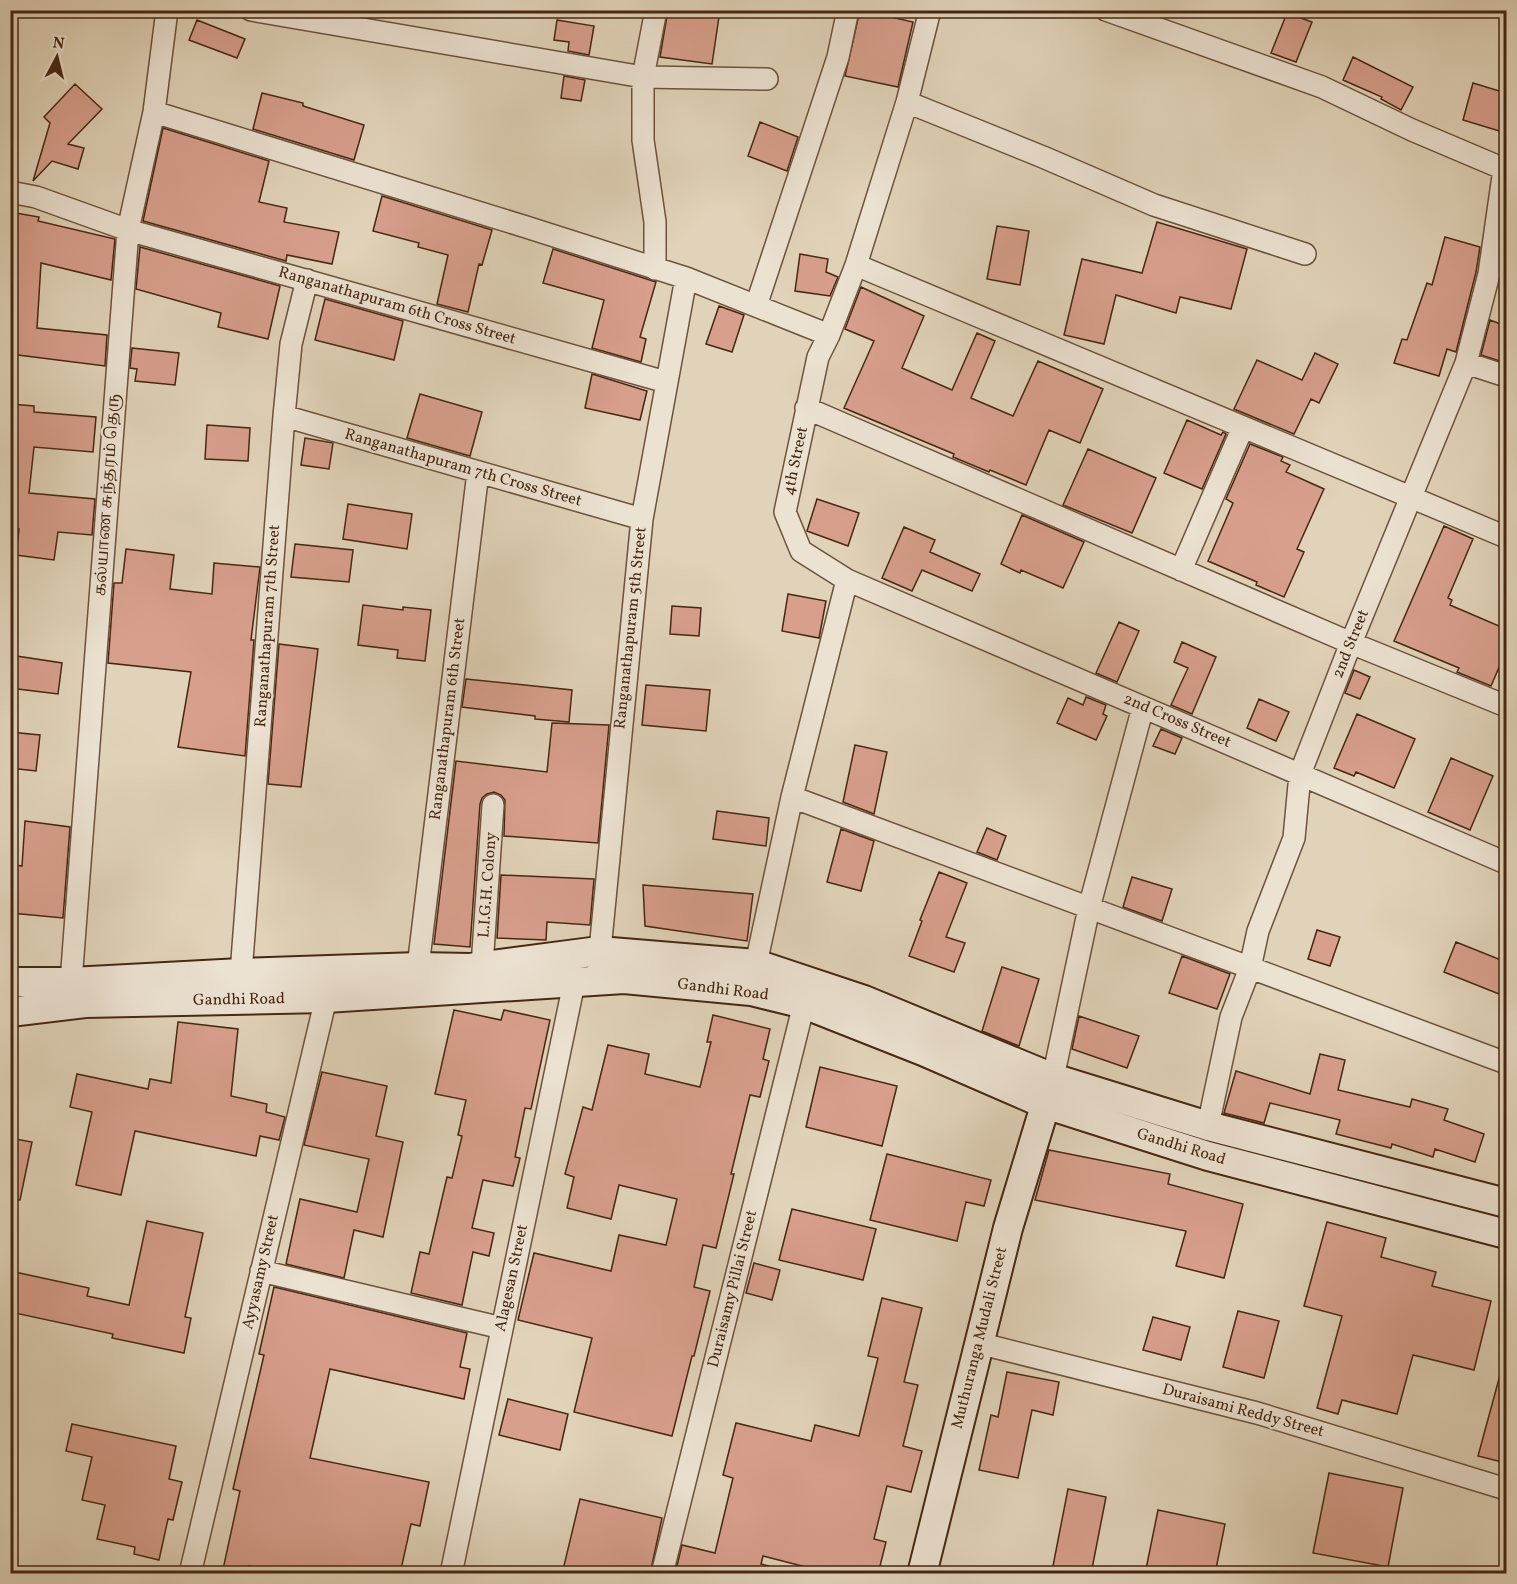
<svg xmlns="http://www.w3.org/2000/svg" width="1517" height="1584" font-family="Vollkorn,'Noto Serif Tamil',serif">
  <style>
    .building { fill: #d89f8d; stroke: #462711; stroke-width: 1.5 }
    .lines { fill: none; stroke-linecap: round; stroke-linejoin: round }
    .street-casing { stroke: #6d523b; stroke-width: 24 }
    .secondary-casing { stroke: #462711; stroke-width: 32 }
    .street { stroke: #ece2d2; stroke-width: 21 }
    .secondary { stroke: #ece2d2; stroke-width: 28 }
    .labels { text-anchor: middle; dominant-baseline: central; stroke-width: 4.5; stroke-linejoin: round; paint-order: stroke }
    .street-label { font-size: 16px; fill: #462711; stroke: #ece2d2 }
  </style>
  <rect width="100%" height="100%" fill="#e1d3b9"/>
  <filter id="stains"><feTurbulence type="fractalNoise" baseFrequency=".00333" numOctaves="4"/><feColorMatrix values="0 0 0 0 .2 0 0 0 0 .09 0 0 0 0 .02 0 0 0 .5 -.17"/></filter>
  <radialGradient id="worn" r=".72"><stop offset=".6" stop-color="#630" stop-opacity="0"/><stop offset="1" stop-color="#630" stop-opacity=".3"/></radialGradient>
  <path class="building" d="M 668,10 L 720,10 L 712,64 L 660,57 Z
    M 860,10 L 913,22 L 898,87 L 845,76 Z
    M 1287,13 L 1312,22 L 1296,62 L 1271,53 Z
    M 197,20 L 245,39 L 237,58 L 189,40 Z
    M 557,20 L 594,26 L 589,55 L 568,51 L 569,42 L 554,40 Z
    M 1353,57 L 1413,87 L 1401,110 L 1381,99 L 1382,97 L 1343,80 Z
    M 564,76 L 585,80 L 581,101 L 561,98 Z
    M 1473,83 L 1506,93 L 1506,133 L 1463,120 Z
    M 75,84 L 102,109 L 68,144 L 84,148 L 78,169 L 52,161 L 33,181 L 50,123 L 44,117 Z
    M 262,93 L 303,103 L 303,106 L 364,125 L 354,160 L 253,129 Z
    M 760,122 L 798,137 L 787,171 L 748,156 Z
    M 163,128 L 269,161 L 259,202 L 287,208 L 284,222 L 339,232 L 332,264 L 287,255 L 286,261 L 143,221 Z
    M 382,196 L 492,230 L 482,265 L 479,264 L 468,312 L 437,304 L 448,255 L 418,247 L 419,243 L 373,231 Z
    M 10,212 L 39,217 L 38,221 L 115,239 L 111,280 L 41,263 L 37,328 L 107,335 L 105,366 L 10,354 Z
    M 1157,222 L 1247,249 L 1231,309 L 1180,297 L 1176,313 L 1116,295 L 1104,344 L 1064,335 L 1082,259 L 1142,273 Z
    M 997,226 L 1029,231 L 1020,285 L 987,279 Z
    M 1445,237 L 1480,247 L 1476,272 L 1456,352 L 1447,349 L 1439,376 L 1394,363 L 1402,339 L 1407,340 L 1427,283 L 1432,285 Z
    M 140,247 L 280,286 L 268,339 L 218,327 L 221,313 L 136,289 Z
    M 553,249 L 656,282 L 640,337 L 646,339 L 641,362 L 592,348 L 604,300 L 543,283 Z
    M 800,254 L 828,259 L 826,272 L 838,277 L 830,296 L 795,291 Z
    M 861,287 L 924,316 L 902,368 L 952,390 L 977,333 L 995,341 L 971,398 L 1013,416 L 1038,361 L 1103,389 L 1080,443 L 1049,430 L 1026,485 L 990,470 L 989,472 L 953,457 L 954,454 L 844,408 L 874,341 L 845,329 Z
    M 325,299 L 403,321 L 394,360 L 315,340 Z
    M 719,306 L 744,315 L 732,352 L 706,344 Z
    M 1490,320 L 1506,326 L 1506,363 L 1481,355 Z
    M 132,348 L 179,353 L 175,385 L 135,381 L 137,369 L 130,368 Z
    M 1315,353 L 1338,364 L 1319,403 L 1311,399 L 1294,434 L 1234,409 L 1257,360 L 1302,380 Z
    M 592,374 L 647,391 L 640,420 L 585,408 Z
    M 420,394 L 482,412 L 470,456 L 407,438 Z
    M 10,404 L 34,406 L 34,412 L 96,417 L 93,452 L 34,447 L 29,493 L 95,499 L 92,535 L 58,532 L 54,560 L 16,555 L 19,529 L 10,528 Z
    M 1187,420 L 1221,435 L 1223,432 L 1226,434 L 1202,489 L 1164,473 Z
    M 207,425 L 250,428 L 248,461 L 205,459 Z
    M 305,438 L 333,443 L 329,469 L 301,465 Z
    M 1250,444 L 1283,457 L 1281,461 L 1290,465 L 1286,472 L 1324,489 L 1297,549 L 1304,552 L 1284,597 L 1256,585 L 1257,582 L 1208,561 L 1233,503 L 1226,499 Z
    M 1088,449 L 1156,478 L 1132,533 L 1063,505 Z
    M 817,499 L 859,513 L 848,546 L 807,531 Z
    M 348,504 L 412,514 L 407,549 L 343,539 Z
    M 1022,515 L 1084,542 L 1063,588 L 1021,570 L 1020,573 L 1001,564 Z
    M 1444,526 L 1473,539 L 1448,598 L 1452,600 L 1450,605 L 1506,629 L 1506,651 L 1491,686 L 1457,672 L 1459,668 L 1394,641 Z
    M 904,527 L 935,540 L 930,552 L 980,574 L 972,591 L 922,570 L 912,591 L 882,578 Z
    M 295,544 L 353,550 L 349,582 L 291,577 Z
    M 126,549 L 174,555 L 170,589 L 212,594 L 214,563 L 260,567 L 251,640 L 254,640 L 245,756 L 178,747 L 191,672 L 108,663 L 114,583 L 122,583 Z
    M 788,594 L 826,601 L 819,638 L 782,631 Z
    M 363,605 L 403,610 L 403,607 L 431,610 L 425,661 L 397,658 L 398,650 L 358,645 Z
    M 672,606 L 701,608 L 699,636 L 670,634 Z
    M 1119,622 L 1139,631 L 1117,682 L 1096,673 Z
    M 1182,642 L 1216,657 L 1192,714 L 1171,705 L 1188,668 L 1174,662 Z
    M 279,644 L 318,649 L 301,787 L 268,784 Z
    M 10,655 L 62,663 L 58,694 L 10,688 Z
    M 1354,670 L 1370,677 L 1360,699 L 1345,693 Z
    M 466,679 L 572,690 L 569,722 L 535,719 L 535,716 L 462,707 Z
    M 646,685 L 710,690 L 706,731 L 642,725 Z
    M 1086,697 L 1106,705 L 1103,714 L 1107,716 L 1096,740 L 1057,723 L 1068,698 L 1083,705 Z
    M 1259,699 L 1289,712 L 1276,741 L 1247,728 Z
    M 1357,714 L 1415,739 L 1394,788 L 1356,772 L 1354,776 L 1334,768 Z
    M 552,723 L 609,725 L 598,843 L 504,836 L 505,800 L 501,795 L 494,792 L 487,794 L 482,798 L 480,804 L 470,947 L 434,944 L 456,761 L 547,772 Z
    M 1161,729 L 1182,738 L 1175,754 L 1153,746 Z
    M 10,732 L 40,735 L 36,771 L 10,768 Z
    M 855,745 L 887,752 L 874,814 L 843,802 Z
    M 1451,758 L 1493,776 L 1470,830 L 1428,812 Z
    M 717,811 L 769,818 L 766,846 L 713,839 Z
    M 25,821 L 70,827 L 63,918 L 11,913 L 16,865 L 22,866 Z
    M 987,828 L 1006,836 L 997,860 L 977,852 Z
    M 841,829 L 874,841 L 861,891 L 827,882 Z
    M 939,872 L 967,883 L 946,937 L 965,943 L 954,972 L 909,956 L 922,921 L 920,920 Z
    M 501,875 L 594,879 L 590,925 L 547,922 L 546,940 L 497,938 Z
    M 1132,877 L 1172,889 L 1162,921 L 1123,907 Z
    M 643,885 L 753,894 L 747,941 L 645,926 Z
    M 1317,930 L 1340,937 L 1330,966 L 1308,959 Z
    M 1456,942 L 1506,962 L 1506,975 L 1499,994 L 1444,972 Z
    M 1182,956 L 1230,974 L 1217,1009 L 1169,993 Z
    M 1002,967 L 1039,979 L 1019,1046 L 982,1031 Z
    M 454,1010 L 501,1020 L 504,1010 L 550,1020 L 531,1109 L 525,1108 L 515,1157 L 520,1158 L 513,1186 L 483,1180 L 472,1228 L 494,1233 L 489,1256 L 473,1252 L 462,1305 L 411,1293 L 420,1252 L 429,1254 L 447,1177 L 452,1178 L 462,1136 L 458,1135 L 466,1100 L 435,1094 Z
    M 713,1015 L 770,1029 L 763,1059 L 769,1061 L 760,1097 L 750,1095 L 731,1174 L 734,1174 L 716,1248 L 703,1245 L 694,1287 L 710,1291 L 694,1356 L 692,1356 L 672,1436 L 574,1412 L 592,1338 L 518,1320 L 534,1253 L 611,1271 L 619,1235 L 666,1245 L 677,1199 L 619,1185 L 611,1219 L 567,1208 L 574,1177 L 565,1174 L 583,1107 L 592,1110 L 608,1045 L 649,1054 L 645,1074 L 700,1087 L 711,1042 L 707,1042 Z
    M 1079,1016 L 1139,1036 L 1127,1068 L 1072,1049 Z
    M 178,1022 L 238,1029 L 231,1096 L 267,1104 L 266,1112 L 285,1117 L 279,1140 L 260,1136 L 256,1156 L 135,1131 L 121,1195 L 76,1185 L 92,1112 L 70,1107 L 77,1074 L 148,1089 L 150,1079 L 171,1083 Z
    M 1320,1054 L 1345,1060 L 1338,1090 L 1410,1107 L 1412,1099 L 1448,1109 L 1444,1120 L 1484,1134 L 1475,1162 L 1435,1149 L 1433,1157 L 1392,1144 L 1391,1148 L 1336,1134 L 1340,1120 L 1270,1103 L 1264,1123 L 1224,1113 L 1236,1071 L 1310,1094 Z
    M 820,1067 L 897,1086 L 882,1146 L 806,1127 Z
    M 322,1072 L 387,1086 L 376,1136 L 403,1142 L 383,1237 L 354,1230 L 344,1278 L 286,1264 L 300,1199 L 357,1212 L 369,1159 L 304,1145 Z
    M 10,1138 L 32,1142 L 20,1200 L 10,1199 Z
    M 1049,1150 L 1170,1174 L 1168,1184 L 1243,1204 L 1224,1278 L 1176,1266 L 1186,1231 L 1035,1200 Z
    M 887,1154 L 991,1180 L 984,1206 L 966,1202 L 957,1241 L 870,1220 Z
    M 792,1209 L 876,1229 L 863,1280 L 779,1260 Z
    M 147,1221 L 203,1233 L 185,1317 L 191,1318 L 184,1353 L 112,1338 L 113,1334 L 10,1312 L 10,1271 L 89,1288 L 87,1296 L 129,1305 Z
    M 1327,1222 L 1386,1238 L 1381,1257 L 1436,1272 L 1432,1286 L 1491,1301 L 1474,1370 L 1413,1355 L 1397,1414 L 1342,1400 L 1338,1414 L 1317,1408 L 1342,1316 L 1304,1306 Z
    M 754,1263 L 780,1270 L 772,1300 L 746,1293 Z
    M 274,1287 L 467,1333 L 460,1367 L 470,1369 L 464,1399 L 330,1369 L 310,1458 L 429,1482 L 420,1526 L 411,1524 L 400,1574 L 285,1574 L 249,1566 L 248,1574 L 222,1574 L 240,1491 L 233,1489 L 264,1355 L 259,1354 Z
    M 882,1298 L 922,1308 L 904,1382 L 918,1385 L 903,1446 L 922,1451 L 911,1492 L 887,1486 L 874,1539 L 886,1542 L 878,1574 L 805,1574 L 806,1567 L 763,1556 L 761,1564 L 769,1566 L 768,1574 L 675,1574 L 682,1545 L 715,1553 L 733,1478 L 723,1475 L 736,1423 L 811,1441 L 815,1425 L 859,1436 L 878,1358 L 868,1356 Z
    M 1238,1311 L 1279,1321 L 1264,1378 L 1223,1367 Z
    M 1153,1317 L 1190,1327 L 1181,1360 L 1143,1350 Z
    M 1007,1372 L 1059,1382 L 1053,1415 L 1032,1410 L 1018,1478 L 979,1470 L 991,1415 L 998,1417 Z
    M 1500,1375 L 1506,1375 L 1506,1463 L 1478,1456 Z
    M 508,1399 L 568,1414 L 560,1450 L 499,1435 Z
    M 72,1424 L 176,1446 L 169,1479 L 182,1482 L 173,1520 L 168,1519 L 159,1560 L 134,1554 L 135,1547 L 97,1539 L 105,1505 L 82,1500 L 92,1457 L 66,1451 Z
    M 1329,1473 L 1403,1488 L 1388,1567 L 1313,1553 Z
    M 1068,1489 L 1106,1497 L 1091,1574 L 1065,1574 L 1052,1571 Z
    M 580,1499 L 662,1518 L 650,1574 L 562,1574 Z
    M 1158,1510 L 1225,1524 L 1215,1574 L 1145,1574 Z"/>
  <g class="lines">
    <g class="street-casing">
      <path id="street" d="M 251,10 L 643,77 L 767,79
        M 1106,10 L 1322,87 L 1412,130 L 1504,169
        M 907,102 L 1043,157 L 1154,205 L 1305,254
        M 154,112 L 523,226 L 686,278 L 829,335
        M 10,192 L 36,197 L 128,230 L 666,382
        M 856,265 L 1506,537
        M 655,269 L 655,222 L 643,140 L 643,77 L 656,10
        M 756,306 L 838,57 L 848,10
        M 1466,363 L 1506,376
        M 806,408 L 1351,643 L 1506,706
        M 284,416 L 642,519
        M 1181,570 L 1243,427
        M 847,580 L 1506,863
        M 792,797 L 1506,1063
        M 756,964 L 792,797 L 847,580 L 801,551 L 785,512 L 818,357 L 829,335 L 856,265 L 907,102 L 930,10
        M 482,966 L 493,805
        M 418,967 L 478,472
        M 241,973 L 284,416 L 291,344 L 307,280
        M 597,981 L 642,519 L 686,278
        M 71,982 L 128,230 L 154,112 L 167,10
        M 1053,1078 L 1089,908 L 1143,707
        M 1208,1126 L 1231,1017 L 1250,968 L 1258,931 L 1294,838 L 1300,774 L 1351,643 L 1466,363 L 1489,274 L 1504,169 L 1506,166
        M 261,1271 L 502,1328
        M 978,1343 L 1257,1413 L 1506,1489
        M 190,1574 L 326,998 L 327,986
        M 451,1574 L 574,983
        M 662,1574 L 804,1004"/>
    </g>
    <g class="secondary-casing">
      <path id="secondary" d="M 10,982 L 71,982 L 241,973 L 418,967 L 470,968 L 599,951 L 756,964 L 864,1000 L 1053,1078 L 1208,1126 L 1506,1203
        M 10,1012 L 85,1003 L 326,998 L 624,979 L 751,991 L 804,1004 L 923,1051 L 1045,1104 L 1208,1156 L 1506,1234
        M 922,1574 L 1008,1228 L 1051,1086"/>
    </g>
    <use href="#street" class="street"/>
    <use href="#secondary" class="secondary"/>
  </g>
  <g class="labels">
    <g class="street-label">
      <text transform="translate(397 306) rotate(16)">Ranganathapuram 6th Cross Street</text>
      <text transform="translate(796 461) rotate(-78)">4th Street</text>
      <text transform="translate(463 468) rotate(16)">Ranganathapuram 7th Cross Street</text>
      <text transform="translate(108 495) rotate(-86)">கல்யாண சுந்தரம் தெரு</text>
      <text transform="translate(268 626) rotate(-86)">Ranganathapuram 7th Street</text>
      <text transform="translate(631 628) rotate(-84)">Ranganathapuram 5th Street</text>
      <text transform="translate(1351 644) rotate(-68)">2nd Street</text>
      <text transform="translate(448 719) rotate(-83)">Ranganathapuram 6th Street</text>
      <text transform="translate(1177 721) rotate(23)">2nd Cross Street</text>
      <text transform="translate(488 885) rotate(-86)">L.I.G.H. Colony</text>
      <text transform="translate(723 990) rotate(7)">Gandhi Road</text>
      <text transform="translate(239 1000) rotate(-1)">Gandhi Road</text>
      <text transform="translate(1181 1147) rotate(17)">Gandhi Road</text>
      <text transform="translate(261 1272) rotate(-77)">Ayyasamy Street</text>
      <text transform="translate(512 1278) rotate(-78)">Alagesan Street</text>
      <text transform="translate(733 1289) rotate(-76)">Duraisamy Pillai Street</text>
      <text transform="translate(980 1338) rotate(-76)">Muthuranga Mudali Street</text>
      <text transform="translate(1243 1411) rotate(15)">Duraisami Reddy Street</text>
    </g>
  </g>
  <rect width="1517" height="1584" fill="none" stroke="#e1d3b9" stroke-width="36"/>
  <rect x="12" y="12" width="1493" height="1560" fill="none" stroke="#462711" stroke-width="3"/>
  <rect x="18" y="18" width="1481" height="1548" fill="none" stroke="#462711" stroke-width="1.5"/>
  <g transform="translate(57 57) rotate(7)" stroke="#ece2d2" stroke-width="4.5" paint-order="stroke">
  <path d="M0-4.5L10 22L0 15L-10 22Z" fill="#462711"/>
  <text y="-9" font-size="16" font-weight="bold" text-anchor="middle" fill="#462711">N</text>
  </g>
  <rect width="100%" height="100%" filter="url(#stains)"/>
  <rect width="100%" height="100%" fill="url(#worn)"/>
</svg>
